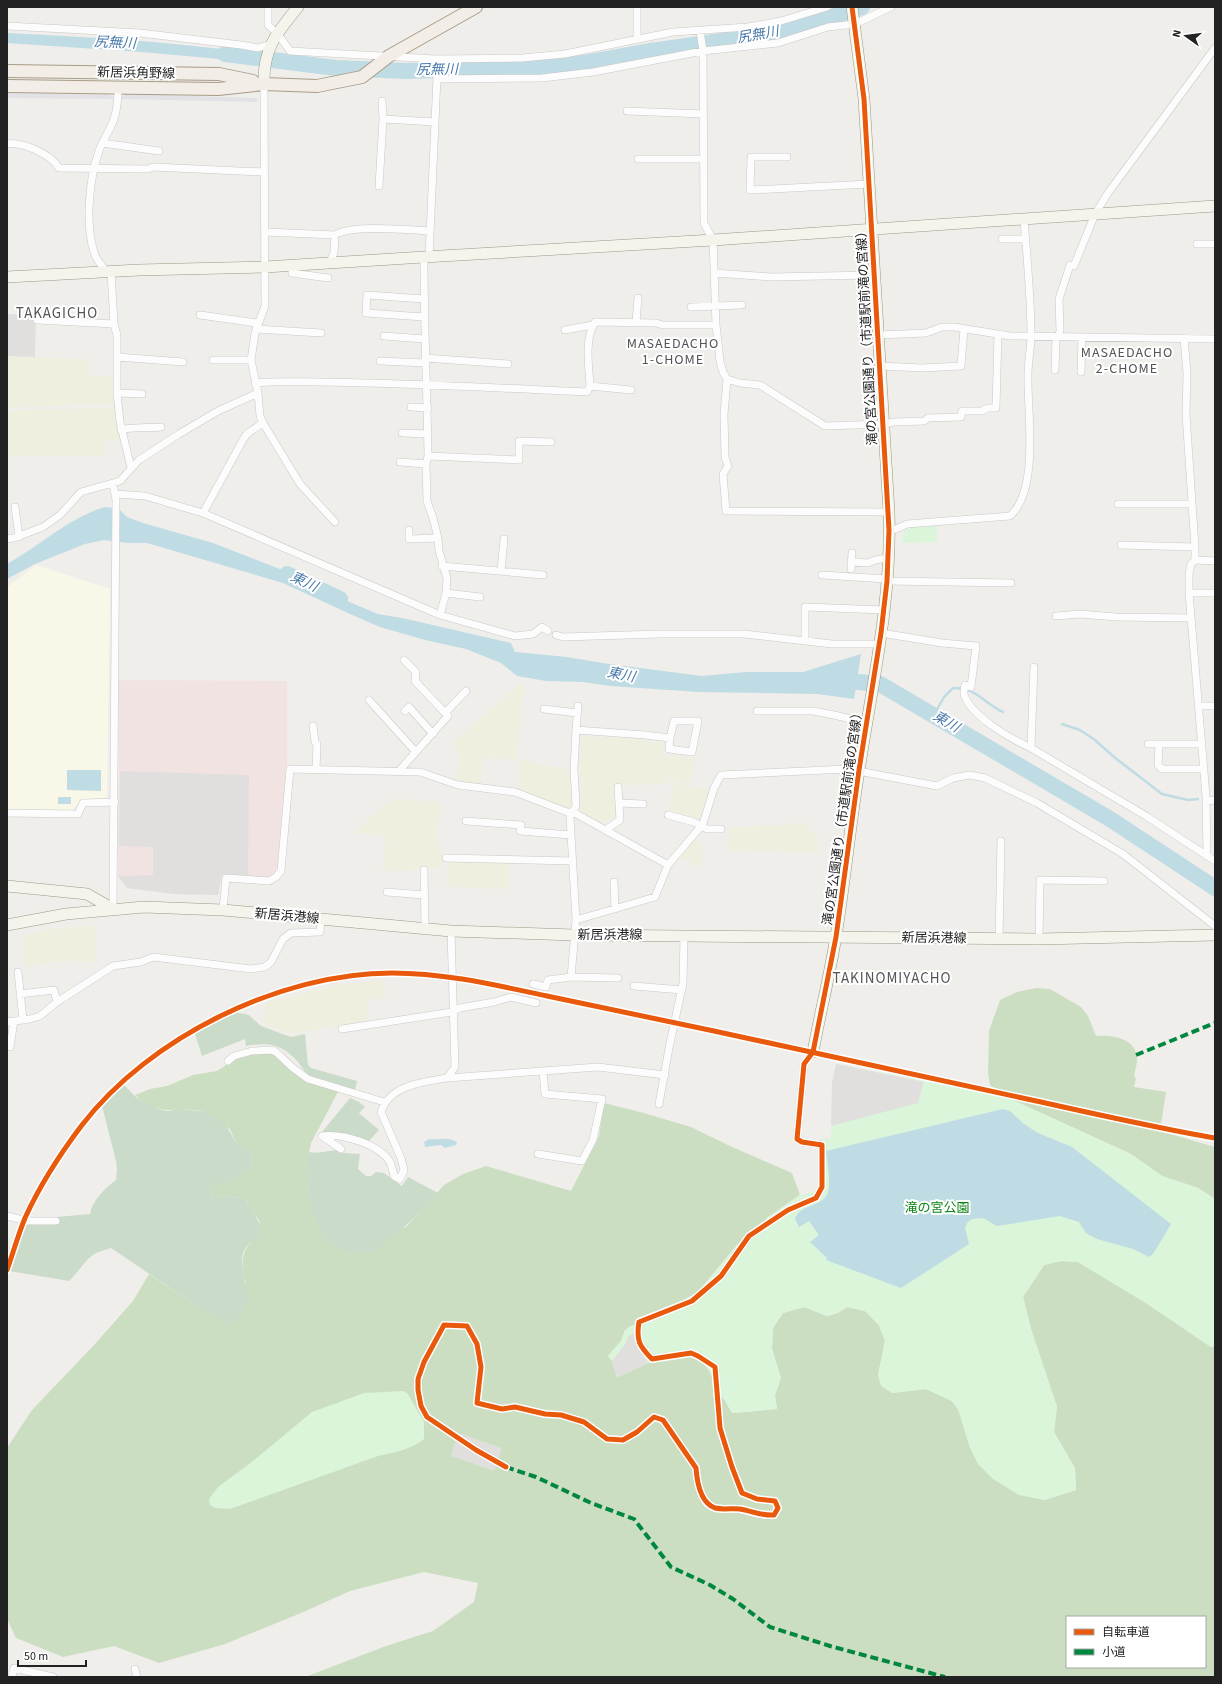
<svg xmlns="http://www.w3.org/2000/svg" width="1222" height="1684" font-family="'Source Sans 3','Noto Sans JP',sans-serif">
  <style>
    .commercial { fill: #f1e3e1 }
    .education { fill: #f8f7e8 }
    .farmland { fill: #efefdf }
    .forest { fill: #cbdec1; fill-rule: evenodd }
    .cemetery { fill: #cadbca }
    .park { fill: #daf5da }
    .parking { fill: #e0dfde }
    .plaza { fill: #e2e1e5 }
    .water { fill: #bfdbe3 }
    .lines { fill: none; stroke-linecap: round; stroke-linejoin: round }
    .stream { stroke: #bfdbe3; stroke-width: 2.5 }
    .river { stroke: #bfdbe3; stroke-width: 16 }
    .street-casing { stroke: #c9c8c7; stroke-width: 8 }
    .secondary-casing { stroke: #999a82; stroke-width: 12 }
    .primary-casing { stroke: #a79c86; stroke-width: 14 }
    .street { stroke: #fdfcfc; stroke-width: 7 }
    .secondary { stroke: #f4f4ed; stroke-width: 11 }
    .primary { stroke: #f3ede7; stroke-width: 12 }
    .quiet { stroke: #00873e; stroke-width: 4; stroke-dasharray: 8 4; stroke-linecap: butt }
    .cycleway-casing { stroke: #fff; stroke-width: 8 }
    .cycleway { stroke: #e8590c; stroke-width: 5 }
    .labels { text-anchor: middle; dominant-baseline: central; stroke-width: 4; stroke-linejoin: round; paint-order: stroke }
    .street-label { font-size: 13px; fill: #222; stroke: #fff }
    .park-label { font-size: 13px; fill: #0c8416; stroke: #fff }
    .water-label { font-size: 14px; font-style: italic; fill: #4a7aab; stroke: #fff }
    .neighbourhood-label { font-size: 14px; letter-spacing: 1px; fill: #555; stroke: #fff }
    .quarter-label { font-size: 15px; letter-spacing: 1px; fill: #555; stroke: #fff }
  </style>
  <rect width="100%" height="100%" fill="#f0eeeb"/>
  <path class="commercial" d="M 119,680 L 287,681 L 287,768 L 278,865 L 274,873 L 268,877 L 261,877 L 222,875 L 218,895 L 175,894 L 127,888 L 118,876 Z"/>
  <path class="education" d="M 36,565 L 110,589 L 107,798 L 80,800 L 73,811 L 7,809 L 7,587 Z"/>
  <path class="farmland" d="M 7,356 L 88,359 L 87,375 L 115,377 L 115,405 L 91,404 L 7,408 Z
    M 93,408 L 116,408 L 121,440 L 104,441 L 105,456 L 7,456 L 7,411 Z
    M 519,684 L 525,685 L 521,705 L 517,761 L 484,756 L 480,784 L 455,780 L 460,756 L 453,743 Z
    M 583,736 L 642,739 L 643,741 L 665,743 L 663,756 L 670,758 L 667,784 L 618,785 L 618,783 L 614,782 L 617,814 L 602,825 L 580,812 L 580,739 Z
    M 671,754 L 695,759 L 690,784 L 671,780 L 669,778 Z
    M 519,759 L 570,770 L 572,805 L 568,809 L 519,790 Z
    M 673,783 L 710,790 L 701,820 L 669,812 Z
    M 391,799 L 442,802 L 439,814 L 437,840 L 444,858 L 442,867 L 383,872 L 386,836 L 353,833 Z
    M 808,823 L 808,832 L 817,832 L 818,852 L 728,851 L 729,827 L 767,826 Z
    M 694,840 L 703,845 L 702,868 L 680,857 Z
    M 448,860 L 510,862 L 508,889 L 447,887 Z
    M 95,925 L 96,961 L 77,964 L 76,959 L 24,967 L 23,935 L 52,929 Z
    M 384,980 L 385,998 L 367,1000 L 368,1020 L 291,1034 L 264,1024 L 265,1006 L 269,1002 L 336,985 Z"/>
  <path class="forest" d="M 1036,988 L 1050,989 L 1081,1007 L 1088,1016 L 1096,1036 C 1113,1035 1137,1038 1137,1060 C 1137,1065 1135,1071 1134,1076 L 1136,1078 L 1134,1087 L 1166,1092 L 1160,1131 L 1215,1147 L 1215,1199 L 1198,1188 L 1162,1176 L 1131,1154 L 1006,1097 L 990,1085 L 988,1073 L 989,1031 L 1000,1000 L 1017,992 Z
    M 272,1051 L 299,1074 L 339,1090 L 311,1143 L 308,1157 L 307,1186 L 314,1217 L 328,1241 L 406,1227 L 444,1185 L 463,1174 L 486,1166 L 571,1191 L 599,1136 L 604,1103 L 640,1112 L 691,1127 L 732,1147 L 792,1173 L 800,1195 L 768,1217 L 737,1245 L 698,1292 L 678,1303 L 635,1321 L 634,1325 L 625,1330 L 621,1341 L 608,1356 L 612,1361 L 617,1377 L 648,1363 L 692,1357 C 706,1362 713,1373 714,1388 L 724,1399 L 732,1413 L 777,1409 L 775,1395 L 781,1378 L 772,1349 L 773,1328 L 783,1313 L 804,1307 L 827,1316 L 838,1313 L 847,1307 L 865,1311 L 879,1325 L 885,1341 L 878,1375 L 892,1393 L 926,1389 L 952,1401 L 958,1409 L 964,1422 L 1044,1500 L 1076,1490 L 1075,1468 L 1054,1432 L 1057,1407 L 1031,1329 L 1023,1297 L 1044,1265 L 1061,1261 L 1078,1262 L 1146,1303 L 1211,1347 L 1215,1346 L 1215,1677 L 305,1677 L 386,1646 L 433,1631 L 474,1602 L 478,1583 L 424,1572 L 350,1591 L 301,1613 L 225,1644 L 159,1663 L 114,1646 L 63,1657 L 16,1638 L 7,1619 L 7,1448 L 32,1410 L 94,1345 L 133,1301 L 149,1274 L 197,1306 L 246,1283 C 244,1279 244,1275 243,1271 C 241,1251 247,1245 261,1233 L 259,1220 L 251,1211 L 246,1199 L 228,1196 L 212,1198 L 209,1186 L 242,1171 L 252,1171 L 251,1168 L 252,1154 C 247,1150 239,1146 235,1140 C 233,1137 232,1133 230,1129 C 226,1126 209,1114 204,1112 C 177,1104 160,1120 135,1095 L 150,1089 L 167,1086 L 193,1075 L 217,1071 L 232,1061 L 254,1053 ZM 1067,1617 L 1205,1617 L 1205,1667 L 1067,1667 Z"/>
  <path class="cemetery" d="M 234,1012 L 249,1015 L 261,1026 L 285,1035 L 291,1037 L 305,1034 L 308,1065 L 311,1068 L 357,1081 L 355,1090 L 313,1078 C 305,1074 303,1068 298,1062 C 282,1044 269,1042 246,1046 L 245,1039 L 202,1056 L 195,1034 Z
    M 124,1085 L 137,1098 L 158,1109 L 168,1111 L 181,1109 L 206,1112 L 226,1125 L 235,1141 L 252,1154 L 251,1168 L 252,1171 L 243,1171 L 241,1177 L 209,1186 L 212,1198 L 228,1196 L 246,1199 C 250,1213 265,1223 260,1237 C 257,1239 252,1241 249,1244 C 227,1263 268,1306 229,1325 L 197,1306 L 111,1248 C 106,1250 100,1251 96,1253 C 85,1259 79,1272 69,1281 L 9,1271 L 29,1217 L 35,1219 L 90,1214 C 92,1201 105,1188 116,1180 L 117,1170 L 116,1161 L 102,1106 Z
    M 350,1098 L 359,1102 L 365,1107 L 359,1113 L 379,1130 L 368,1142 L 322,1132 Z
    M 337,1150 L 343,1153 L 360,1154 L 358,1169 L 366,1176 L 371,1176 L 376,1172 L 384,1173 L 402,1186 L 408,1177 L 438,1193 C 421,1211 405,1228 385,1243 C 382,1246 377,1251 373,1252 C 369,1254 362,1253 358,1253 C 313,1254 301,1186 309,1152 C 319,1154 327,1151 337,1150 Z"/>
  <path class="park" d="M 937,526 L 937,542 L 902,543 L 904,530 L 914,527 Z
    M 836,1064 L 1006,1097 L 1131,1154 L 1162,1176 L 1198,1188 L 1215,1199 L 1215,1346 L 1211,1347 L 1146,1303 L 1078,1262 L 1061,1261 L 1044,1265 L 1023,1297 L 1031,1329 L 1057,1407 L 1054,1432 L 1075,1469 L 1076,1490 L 1044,1500 L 1019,1495 L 993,1479 L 978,1464 L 970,1448 L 958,1409 L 952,1401 L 926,1389 L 892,1393 L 881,1386 L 878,1375 L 885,1341 L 879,1325 L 865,1311 L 847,1307 L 838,1313 L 827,1316 L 804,1307 L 783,1313 L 773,1328 L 772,1349 L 781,1378 L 775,1395 L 777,1409 L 732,1413 L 724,1399 L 714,1388 C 713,1373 706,1362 692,1357 L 648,1363 L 617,1377 L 612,1361 L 608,1356 C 612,1351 617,1346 621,1341 C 625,1334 625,1326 634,1325 L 637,1318 L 678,1303 L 698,1292 L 737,1245 L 768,1217 L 800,1195 L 815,1191 L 819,1185 L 818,1155 L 821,1139 L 831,1138 L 832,1083 Z
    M 404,1391 L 408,1394 L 424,1422 L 424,1439 C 413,1449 392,1453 378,1456 L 230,1509 L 215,1508 L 210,1505 L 209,1499 L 218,1487 L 253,1461 L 312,1412 L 364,1393 Z"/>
  <path class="parking" d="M 7,314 L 36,316 L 35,357 L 7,356 Z
    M 120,771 L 249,775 L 248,877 L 222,875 L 218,895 L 175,894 L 127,888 L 118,876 L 153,875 L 153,847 L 119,846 Z
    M 836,1064 L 924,1082 L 918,1103 L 831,1126 L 832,1083 Z
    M 633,1333 L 640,1351 L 648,1363 L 617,1377 L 612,1361 L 626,1343 L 628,1337 Z
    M 458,1433 L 502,1448 L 494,1471 L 451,1456 Z"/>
  <path class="plaza" d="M 7,93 L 109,95 L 115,99 L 7,98 Z
    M 125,94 L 256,98 L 258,102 L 121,99 L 122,97 Z"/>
  <path class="water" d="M 7,33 C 88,37 169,41 249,53 L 241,60 L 230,60 L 142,52 L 7,43 Z
    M 105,507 L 114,508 L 120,510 L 127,517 L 143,523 L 213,543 L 290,573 L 311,586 L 378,614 L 402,618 L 511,643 L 515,652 L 567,657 L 609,664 L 702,676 L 746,672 L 803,672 L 861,654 L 854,699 L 817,694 L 698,692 L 610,686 L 583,682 L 546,681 L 517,676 L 501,663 L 466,649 L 425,640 L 380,627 L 350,614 L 283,583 L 147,543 L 128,543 L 104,540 L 85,544 L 35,564 L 7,579 L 7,564 C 40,546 68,518 105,507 Z
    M 67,770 L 101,770 L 101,791 L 67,790 Z
    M 58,797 L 71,797 L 71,804 L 58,804 Z
    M 1003,1109 L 1010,1111 L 1024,1124 L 1038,1133 L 1072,1147 L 1171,1224 L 1153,1254 L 1149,1257 L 1133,1249 L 1097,1239 L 1086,1233 L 1079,1222 L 1060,1216 L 997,1226 L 983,1218 L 972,1219 L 967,1223 L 965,1228 L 969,1244 L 901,1288 L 826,1260 L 827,1258 L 810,1242 L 819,1235 L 809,1221 L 799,1227 L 795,1219 C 800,1204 819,1208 827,1195 C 832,1186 827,1161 826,1151 Z
    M 429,1139 C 438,1140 449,1137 457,1142 L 456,1145 L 445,1148 L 441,1145 L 425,1147 L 424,1142 Z"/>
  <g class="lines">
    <path class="stream" d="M 934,715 L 944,697 L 953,688 C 978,688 983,703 1003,712
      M 1062,724 L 1080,730 L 1095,740 L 1114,757 L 1162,794 L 1188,800 L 1198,799"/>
    <path class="river" d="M 225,54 L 336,68 L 406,71 L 519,68 L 584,63 L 644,52 L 776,33 L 811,24 L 862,7
      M 287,574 L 340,599
      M 836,680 L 880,684 L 1110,819 L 1215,888"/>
    <g class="street-casing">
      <path id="street" d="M 268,7 L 268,25 L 277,33 L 290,51 L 436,59 L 522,58 L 565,54 L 673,32 L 748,27 L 781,21 L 827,7
        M 637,7 L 637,39
        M 7,26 L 140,33 L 241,45 L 258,48 L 271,44
        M 437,79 L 542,78 L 593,72 L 703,51 L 778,43 L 828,27 L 855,24 L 891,7
        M 627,111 L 703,114
        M 383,119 L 435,122
        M 102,143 L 159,151
        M 7,144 C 22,141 52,155 59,168 L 148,169 L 153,167 L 264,172
        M 787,157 L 751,157 L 750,190 L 869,184
        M 638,159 L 703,159
        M 379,186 L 383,119 L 382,101
        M 265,232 L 335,235 L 334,253 L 330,262
        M 335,235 C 351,224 410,230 430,231
        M 1002,239 L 1025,239
        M 1197,244 L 1215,244
        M 424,257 C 424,324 427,390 428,456 L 426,464 L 427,501 L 433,518 L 438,538 L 439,551 L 447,578 L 446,593 L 440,615 L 515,636 L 533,634 L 542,627 L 548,631
        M 429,257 L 437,77 L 436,59
        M 293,264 L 292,273 L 328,278
        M 107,272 C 102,266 96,260 94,252 C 85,224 89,179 99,151 C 102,142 107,135 111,126 C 117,115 118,99 118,87
        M 111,272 L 114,324 L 117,335 L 117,393 L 120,422 L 131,468
        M 714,273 L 772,277 L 874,275
        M 424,299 L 367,295 L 366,313 L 424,317
        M 691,307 L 742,305
        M 200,315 L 257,323
        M 37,320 L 114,324
        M 636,322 L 638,298
        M 716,325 L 720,361 L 723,372 L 727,379 L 724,414 L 725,457 L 728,466 L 723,474 L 726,511 L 889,512
        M 256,329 L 321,333
        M 565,330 L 593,325
        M 878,335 L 926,333 L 942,327 L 954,327 L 1010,336 L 1215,339
        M 384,336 L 424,339
        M 1058,337 L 1060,331 L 1059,299 L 1070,265 L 1074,266 L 1095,214 L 1108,193 L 1215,48
        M 1184,338 L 1187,373 L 1186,414 L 1195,547 L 1195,560 L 1191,564 L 1189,574 L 1189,593 L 1206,796 L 1207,856
        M 117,357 L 183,362
        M 425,358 L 508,364
        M 213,360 L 251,360
        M 380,361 L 426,363
        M 880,366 L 922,368 L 961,366 L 964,329
        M 1055,370 L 1056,337
        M 1081,372 L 1082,337
        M 727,379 L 740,383 L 760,385 L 825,426 L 883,424 L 895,422 L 924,421 L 928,418 L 961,417 L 962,411 L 982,411 L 988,408 L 996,408 L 998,334
        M 255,383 C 277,381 297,382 319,382 C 409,383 498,388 587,392 L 590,386 C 589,366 584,340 595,322 L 656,323 L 663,325 L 716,325 L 713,240 L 704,223 L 703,51 L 700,31
        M 590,386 L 631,390
        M 117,393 L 142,394
        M 258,393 L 260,416 L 263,423
        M 411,407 L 428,408
        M 121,430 C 126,427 153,428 161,427
        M 402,433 L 428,434
        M 428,456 L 519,460 L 519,441 L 551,442
        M 400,462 L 426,464
        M 113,484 L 116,500 L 113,909
        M 116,494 L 145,496 L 203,513 L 440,615
        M 1118,504 L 1192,504
        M 15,507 L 19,537
        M 203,513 L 244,438 L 248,433 L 263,423 L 300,484 L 335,522
        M 409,530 L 409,539 L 438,538
        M 889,530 L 896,529 L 907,524 L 1010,516 C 1040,489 1027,412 1028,375 C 1028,361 1031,348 1031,335 C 1031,297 1027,258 1024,220
        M 7,539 L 14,538 L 43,527 L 60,515 L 81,492 L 120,481 L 139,460 L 179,434 L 218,411 L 258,393 L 251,360 L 255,333 L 265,306 L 264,84
        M 1121,545 L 1195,547
        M 1195,560 L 1215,561
        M 851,562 L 868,563 L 875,560 L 888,558
        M 442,566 L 543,575
        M 851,569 L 852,553
        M 501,571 L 504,539
        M 822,575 L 887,579
        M 887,581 L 1011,583
        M 446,593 L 480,597
        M 1189,593 L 1215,593
        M 1056,616 L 1080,614 L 1116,617 L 1191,618
        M 881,633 L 942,643 L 976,646 L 971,687 L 965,685 C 964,689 963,694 965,697 C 974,718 1011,739 1031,748 L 1146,816 L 1215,861
        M 556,635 L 563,637 L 659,634 L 744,634 L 832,644 L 879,644
        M 805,640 L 805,607 L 884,610
        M 369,700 L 416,752
        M 1199,706 L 1215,706
        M 544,709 L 577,713
        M 405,711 L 409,707 L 433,734
        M 757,711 L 813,711 L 834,715 L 867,723
        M 445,713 L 466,691
        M 313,726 L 315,742 L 317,744 L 316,770
        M 576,730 L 578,706
        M 1148,744 L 1159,744
        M 1202,744 L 1159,744 L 1158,765 L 1162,769 L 1204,769
        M 1031,748 L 1034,667
        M 399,771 L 448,716 L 415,681 L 416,672 L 404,660
        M 1206,801 L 1215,800
        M 619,803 L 643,804
        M 7,813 L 78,814 L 83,803 L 115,802
        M 668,815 L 694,822 L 707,829 L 721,829
        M 466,821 L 521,825 L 520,831 L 571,835
        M 605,830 L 620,820 L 618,787
        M 446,858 L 573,861
        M 424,870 L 425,928
        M 614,882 L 615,909
        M 387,892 L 424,895
        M 223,910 L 226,878 L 269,881 L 276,877 L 281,871 L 290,769 L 420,772 L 458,785 L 515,792 L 567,812 L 573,812 L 668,865
        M 576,920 L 655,897 L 668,865 L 703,824 L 714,788 L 721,775 L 848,769 L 937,786 L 953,778 L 970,775 L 985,778 L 1037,803 L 1123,854 L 1215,926
        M 999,939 L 1001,841
        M 1039,939 L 1040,880 L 1104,881
        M 18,972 L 23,1020
        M 571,977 L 618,978
        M 533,984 L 546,987 L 548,980 L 571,977 L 576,920 L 570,817 L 576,806 L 574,769 L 576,730 L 645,735 L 670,738 L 669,749 L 692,752 L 698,721 L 674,721 L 670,738
        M 634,986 L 682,990
        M 20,994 L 54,990 L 57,1002
        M 7,1022 L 30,1019 L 40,1016 L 57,1002 L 113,966 L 141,962 L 153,957 L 251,969 L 265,967 L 271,962 L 283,939 L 291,933 L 320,932 L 321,919
        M 342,1029 L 452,1012 L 460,1008 L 494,1002 L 511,997 L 536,1003
        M 10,1047 L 14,1021
        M 228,1061 L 234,1056 L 252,1051 L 272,1050 L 276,1052 L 293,1068 L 308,1079 L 384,1102
        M 447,1078 L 598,1067 L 665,1075
        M 659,1104 L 669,1048 L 683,983 L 684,935
        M 341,1149 L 322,1136 C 342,1133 381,1144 391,1164 C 392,1168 393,1172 394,1176 L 400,1179 L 404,1170 L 401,1158 L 381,1112 C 390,1085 422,1082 447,1078 L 455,1067 L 451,931
        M 538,1154 L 582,1161 L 593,1140 L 602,1099 L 545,1094 L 543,1071
        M 7,1216 L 27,1221 L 56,1221
        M 506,1467 L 476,1450 L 427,1417 L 421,1406 L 418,1390 L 418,1379 L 424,1362 L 444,1325 L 467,1326 L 477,1344 L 481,1367 L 477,1403 L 502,1409 L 515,1407 L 545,1414 L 561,1415 L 584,1422 L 607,1439 L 623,1440 L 637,1432 L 654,1417 L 663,1420 L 696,1468 C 697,1479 699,1496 707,1504 C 715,1511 728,1509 737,1509 C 746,1510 775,1523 777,1509 C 778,1506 777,1503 775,1501 L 757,1499 L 742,1493 L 732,1467 L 720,1428 L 715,1367 L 698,1356 L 691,1353 L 652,1359 C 639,1346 636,1340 639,1322 L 692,1301 L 721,1276 L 749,1236 L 788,1210 L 816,1198 L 822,1187 L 822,1145 L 802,1142 L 797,1139 L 804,1064 L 813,1052
        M 135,1669 L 137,1677
        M 12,1677 L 14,1668 L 53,1677"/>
    </g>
    <g class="secondary-casing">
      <path id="secondary" d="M 264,84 C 263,48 277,33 298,7
        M 7,277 L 139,270 L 265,267 L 424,257 L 713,240 L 1215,206
        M 7,886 L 87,894 L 113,909
        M 7,925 L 66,914 L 144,907 L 223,910 L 451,931 L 574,935 L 1039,939 L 1215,935
        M 813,1052 C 820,1013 830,975 836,936 C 845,881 850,826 859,771 C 872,685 892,600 889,512 L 864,99 L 852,7"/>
    </g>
    <g class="primary-casing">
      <path id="primary" d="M 7,71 L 219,74 L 253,81
        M 7,86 L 218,89 L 264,84 L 317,86 L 362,77 L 389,56 L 476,7"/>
    </g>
    <use href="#street" class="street"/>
    <use href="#secondary" class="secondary"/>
    <use href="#primary" class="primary"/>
    <path class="quiet" d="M 1136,1055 L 1215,1023
      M 506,1467 L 536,1477 L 591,1503 L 634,1519 L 671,1567 L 710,1585 L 733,1599 L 770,1627 L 830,1646 L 945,1677"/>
    <g class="cycleway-casing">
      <path id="cycleway" d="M 7,1270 C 13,1253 18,1235 25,1218 C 40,1185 60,1154 82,1125 C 150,1037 280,973 392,973 C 445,973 495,985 547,996 C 602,1007 658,1019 714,1031 C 823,1054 932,1079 1041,1102 C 1099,1115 1157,1128 1215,1138
        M 506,1467 L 476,1450 L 427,1417 L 421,1406 L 418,1390 L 418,1379 L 424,1362 L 444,1325 L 467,1326 L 477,1344 L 481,1367 L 477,1403 L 502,1409 L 515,1407 L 545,1414 L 561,1415 L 584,1422 L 607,1439 L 623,1440 L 637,1432 L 654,1417 L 663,1420 L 696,1468 C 697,1482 701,1503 715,1508 C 723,1510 732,1508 740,1509 C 752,1511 762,1516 774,1515 L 778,1508 L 775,1501 L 757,1499 L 742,1493 L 732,1467 L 720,1428 L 715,1367 L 698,1356 L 691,1353 L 652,1359 C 639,1346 636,1340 639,1322 L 692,1301 L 721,1276 L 749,1236 L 788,1210 L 816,1198 L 822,1187 L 822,1145 L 802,1142 L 797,1139 L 804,1064 L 813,1052 L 836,937 L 859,770 L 881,633 L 887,581 L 889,530 L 864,99 L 852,7"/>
    </g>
    <use href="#cycleway" class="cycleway"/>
  </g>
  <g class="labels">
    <g class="street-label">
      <text transform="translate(136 73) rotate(1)">新居浜角野線</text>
      <text transform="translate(867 335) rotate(-93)">滝の宮公園通り（市道駅前滝の宮線）</text>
      <text transform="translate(843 816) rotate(-82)">滝の宮公園通り（市道駅前滝の宮線）</text>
      <text transform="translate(287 916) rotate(5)">新居浜港線</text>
      <text x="610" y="935">新居浜港線</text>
      <text transform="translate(934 938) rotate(1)">新居浜港線</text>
    </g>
    <g class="park-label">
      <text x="937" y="1208">滝の宮公園</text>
    </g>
    <g class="water-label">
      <text transform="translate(758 35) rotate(-10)">尻無川</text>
      <text transform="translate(115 43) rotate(3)">尻無川</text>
      <text transform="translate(437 70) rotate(-1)">尻無川</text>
      <text transform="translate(304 582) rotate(25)">東川</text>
      <text transform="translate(621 675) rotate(11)">東川</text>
      <text transform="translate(946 722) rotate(30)">東川</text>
    </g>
    <g class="neighbourhood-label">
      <text x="673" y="344">MASAEDACHO<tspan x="673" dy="16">1-CHOME</tspan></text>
      <text x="1127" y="353">MASAEDACHO<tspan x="1127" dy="16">2-CHOME</tspan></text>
    </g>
    <g class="quarter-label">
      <text x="57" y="313">TAKAGICHO</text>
      <text x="892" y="978">TAKINOMIYACHO</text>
    </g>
  </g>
  <rect width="1222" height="1684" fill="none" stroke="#222222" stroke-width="16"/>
  <rect x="1066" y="1616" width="140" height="52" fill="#ffffff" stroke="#a7a7a7"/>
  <rect x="1074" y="1629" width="20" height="6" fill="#e8590c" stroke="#a7a7a7"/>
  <text x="1102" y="1636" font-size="12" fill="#222222">自転車道</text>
  <rect x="1074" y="1649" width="20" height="6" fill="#00873e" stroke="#a7a7a7"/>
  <text x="1102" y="1656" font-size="12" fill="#222222">小道</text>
  <g transform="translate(1186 36) rotate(284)" stroke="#ffffff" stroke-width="3" paint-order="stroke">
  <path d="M0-3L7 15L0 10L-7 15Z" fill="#222222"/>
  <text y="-6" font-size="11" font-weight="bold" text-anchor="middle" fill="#222222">N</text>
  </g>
  <path d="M18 1660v6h68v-6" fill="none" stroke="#222222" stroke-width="2"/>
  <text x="24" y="1660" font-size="12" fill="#222222" stroke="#ffffff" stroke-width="3" paint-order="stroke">50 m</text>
</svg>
